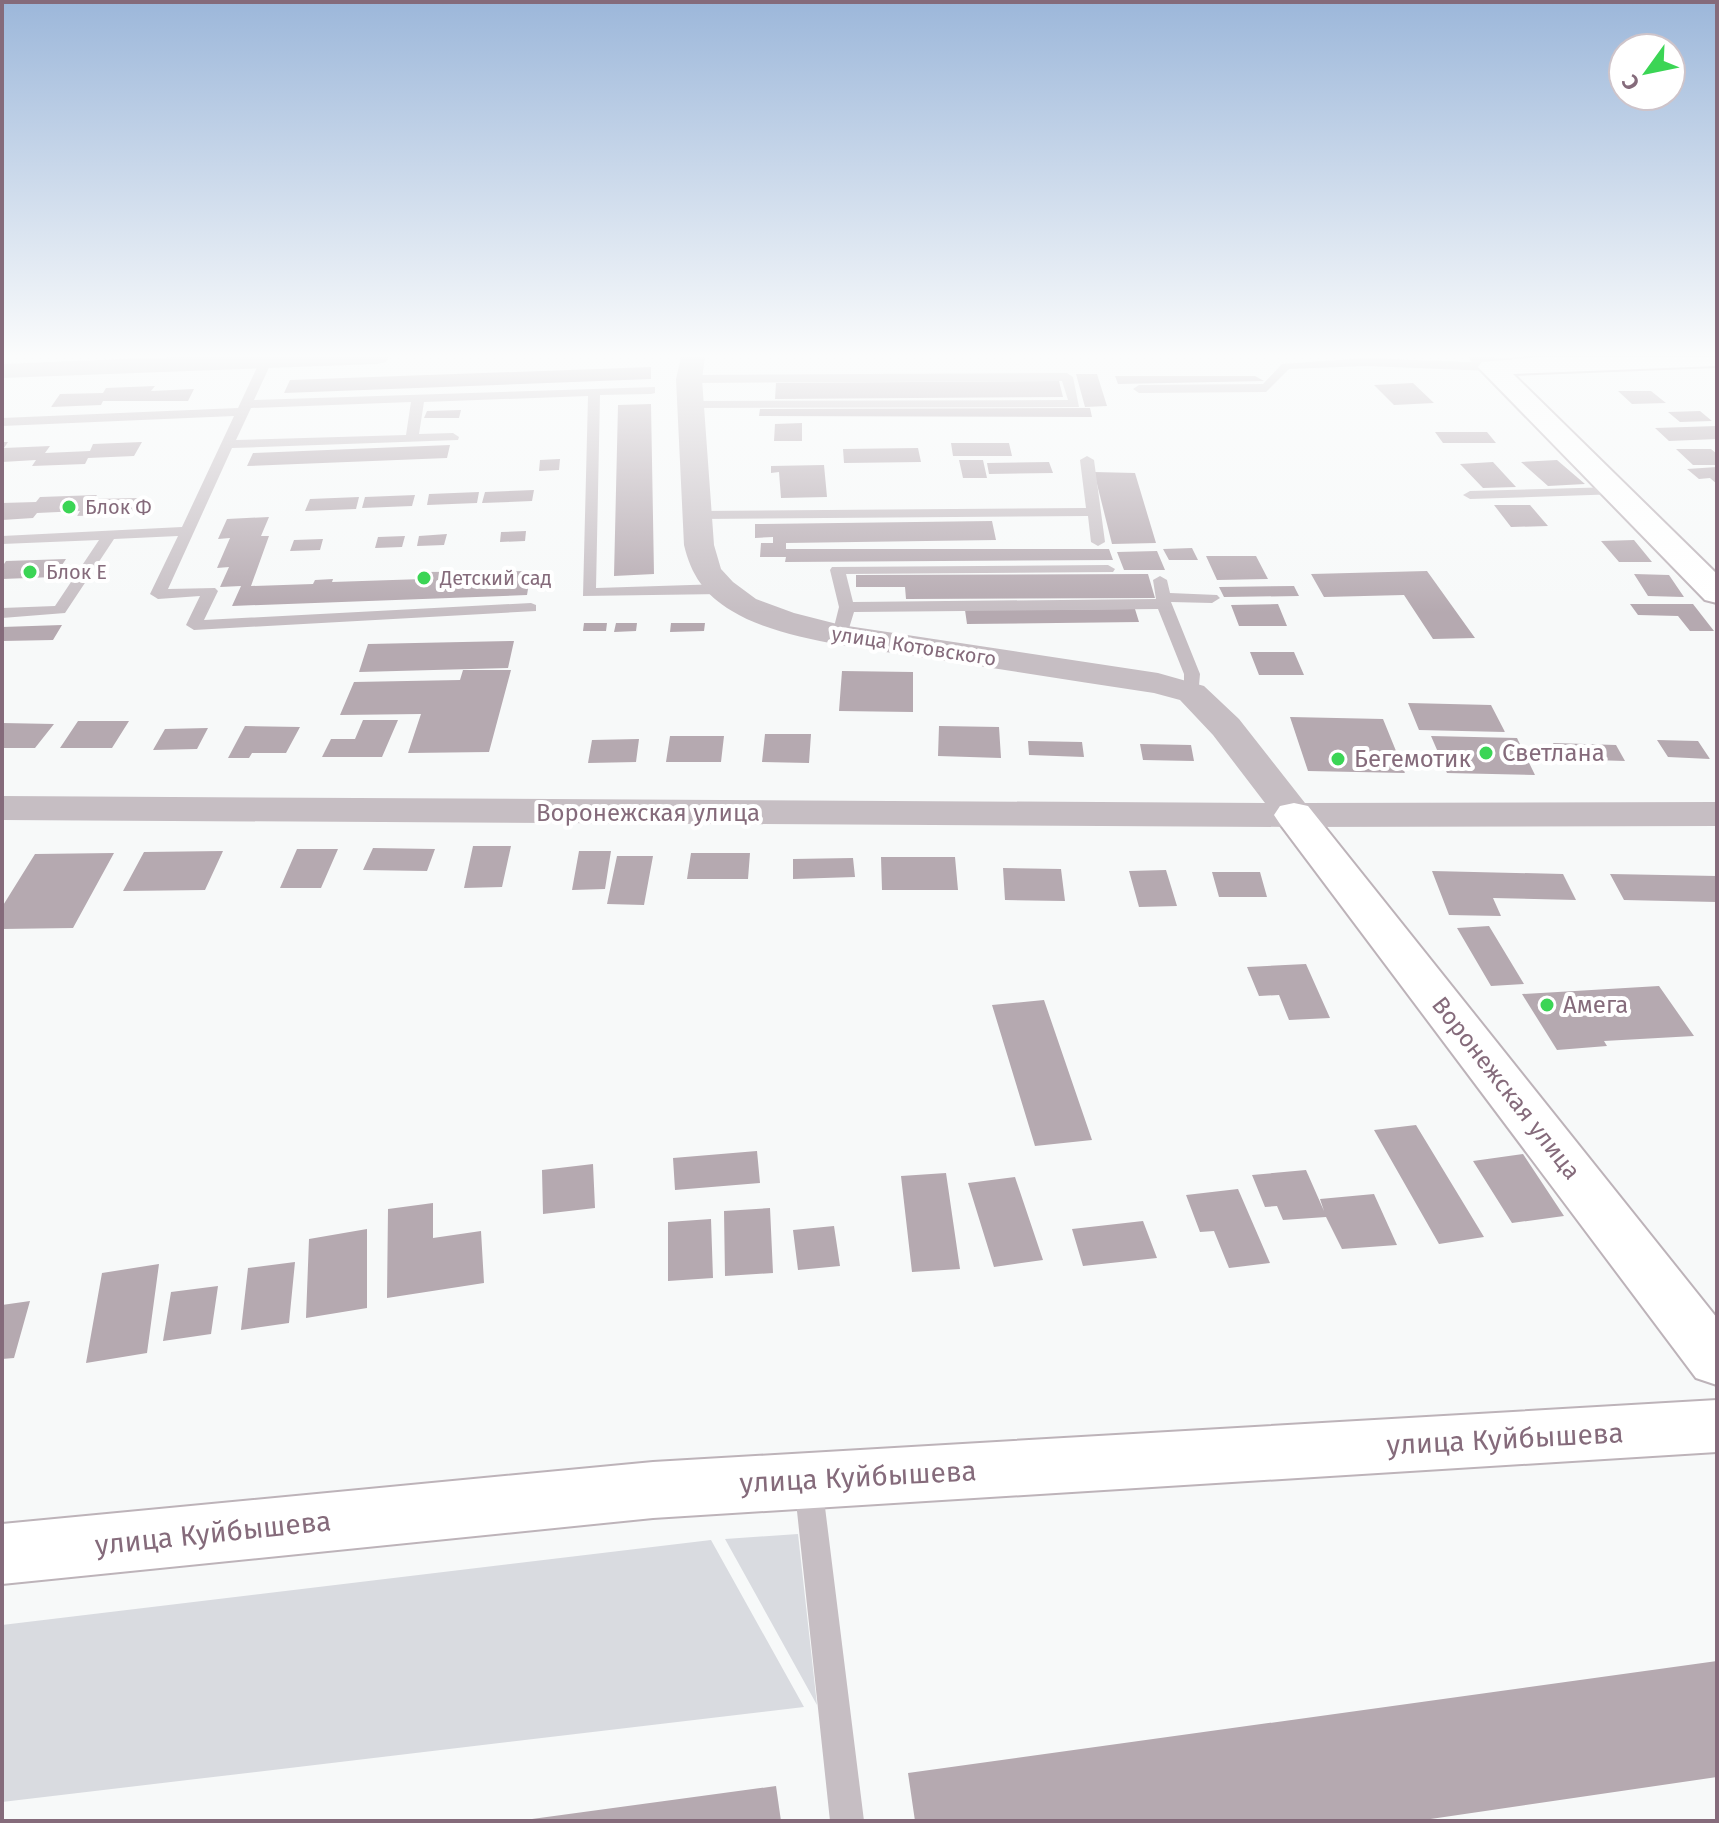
<svg xmlns="http://www.w3.org/2000/svg" width="1719" height="1823" font-family="'Fira Sans',sans-serif">
  <style>
    .green { fill: #d9dbe0 }
    .building { fill: #b5a9b0 }
    .lines { fill: none; stroke-linecap: round; stroke-linejoin: round }
    .secondary-casing { stroke: #bdb3b9; stroke-width: 4 }
    .lane { fill: #c6bec3; fill-rule: evenodd }
    .street { fill: #c6bec3; fill-rule: evenodd }
    .secondary { fill: #fff; fill-rule: evenodd }
    .poi-dot { fill: #3bd555; stroke: #fff; stroke-width: 3 }
    .labels { text-anchor: middle; dominant-baseline: central; stroke-width: 8; stroke-linejoin: round; paint-order: stroke }
    .far-poi-label { font-size: 20px; fill: #856b7b; stroke: #fff; text-anchor: start }
    .far-street-label { font-size: 20px; fill: #856b7b; stroke: #fff }
    .poi-label { font-size: 24px; fill: #856b7b; stroke: #fff; text-anchor: start }
    .street-label { font-size: 24px; fill: #856b7b; stroke: #fff }
    .near-street-label { font-size: 28px; fill: #856b7b; stroke: #fff }
  </style>
  <rect width="100%" height="100%" fill="#f7f9f9"/>
  <path class="green" d="M 798,1534 L 817,1705 L 725,1539 Z
    M 711,1540 L 804,1707 L 2,1802 L 2,1625 Z"/>
  <path class="building" d="M 651,367 L 651,379 L 284,393 L 290,380 Z
    M 1076,374 L 1097,374 L 1107,406 L 1085,407 Z
    M 1115,376 L 1255,376 L 1264,381 L 1118,384 Z
    M 1059,381 L 1063,397 L 775,399 L 776,383 Z
    M 1413,383 L 1434,403 L 1394,405 L 1374,385 Z
    M 155,386 L 151,391 L 194,389 L 188,401 L 103,401 L 101,405 L 51,407 L 60,394 L 103,393 L 106,388 Z
    M 1618,391 L 1651,391 L 1666,403 L 1632,404 Z
    M 651,404 L 654,574 L 614,576 L 618,405 Z
    M 1090,408 L 1092,417 L 759,416 L 760,409 Z
    M 461,410 L 459,418 L 424,418 L 427,411 Z
    M 1700,411 L 1712,421 L 1680,422 L 1668,412 Z
    M 802,423 L 802,441 L 774,441 L 775,424 Z
    M 1717,426 L 1717,439 L 1669,441 L 1655,428 Z
    M 1435,432 L 1487,432 L 1496,443 L 1443,443 Z
    M 2,442 L 8,442 L 4,448 L 50,446 L 45,453 L 90,451 L 93,444 L 142,442 L 134,456 L 88,458 L 85,464 L 32,466 L 36,460 L 2,462 Z
    M 951,443 L 1009,443 L 1012,456 L 953,456 Z
    M 450,445 L 447,458 L 247,466 L 253,453 Z
    M 918,448 L 921,462 L 844,463 L 843,449 Z
    M 1676,449 L 1711,449 L 1717,454 L 1717,465 L 1693,465 Z
    M 560,459 L 559,470 L 539,471 L 540,460 Z
    M 959,460 L 983,460 L 987,478 L 963,478 Z
    M 1557,460 L 1585,484 L 1548,486 L 1521,462 Z
    M 1049,462 L 1053,473 L 989,474 L 987,463 Z
    M 1493,462 L 1516,487 L 1483,488 L 1460,464 Z
    M 824,465 L 827,497 L 781,498 L 779,472 L 771,473 L 771,466 Z
    M 1717,467 L 1717,484 L 1710,478 L 1699,479 L 1687,469 Z
    M 1094,472 L 1135,473 L 1156,543 L 1112,544 Z
    M 534,490 L 532,501 L 482,503 L 485,492 Z
    M 479,492 L 477,503 L 427,505 L 429,494 Z
    M 97,495 L 94,499 L 141,498 L 132,514 L 77,516 L 80,511 L 37,513 L 33,518 L 2,520 L 2,503 L 36,502 L 40,497 Z
    M 415,495 L 412,506 L 362,508 L 365,497 Z
    M 359,497 L 356,509 L 305,511 L 310,499 Z
    M 1494,505 L 1530,505 L 1548,526 L 1511,527 Z
    M 269,517 L 261,536 L 269,536 L 251,586 L 313,584 L 315,580 L 333,579 L 332,582 L 423,579 L 425,572 L 531,571 L 527,595 L 232,606 L 241,586 L 220,587 L 229,567 L 217,568 L 230,538 L 218,539 L 227,519 Z
    M 992,521 L 996,540 L 786,543 L 786,549 L 1109,549 L 1113,560 L 785,562 L 786,557 L 760,557 L 761,543 L 773,543 L 773,537 L 755,538 L 755,524 Z
    M 526,531 L 525,541 L 500,542 L 501,532 Z
    M 447,534 L 444,545 L 417,546 L 419,536 Z
    M 405,536 L 402,547 L 375,548 L 378,537 Z
    M 323,539 L 320,550 L 290,551 L 294,540 Z
    M 1634,540 L 1652,562 L 1619,562 L 1601,541 Z
    M 1192,548 L 1198,560 L 1169,560 L 1163,549 Z
    M 1157,551 L 1165,570 L 1124,570 L 1117,552 Z
    M 1206,556 L 1256,556 L 1268,579 L 1217,580 Z
    M 66,559 L 54,577 L 2,579 L 2,567 L 6,561 Z
    M 1427,571 L 1475,638 L 1433,639 L 1404,595 L 1324,597 L 1311,574 Z
    M 1148,574 L 1155,598 L 906,599 L 905,587 L 856,587 L 856,575 Z
    M 1634,574 L 1669,575 L 1684,597 L 1648,596 Z
    M 1294,586 L 1299,596 L 1224,597 L 1219,587 Z
    M 1278,604 L 1287,626 L 1239,626 L 1231,605 Z
    M 1630,604 L 1693,604 L 1714,631 L 1690,631 L 1678,616 L 1638,615 Z
    M 1135,609 L 1139,622 L 967,624 L 965,610 Z
    M 584,623 L 607,623 L 606,631 L 583,631 Z
    M 616,623 L 637,623 L 636,631 L 614,632 Z
    M 671,623 L 705,623 L 704,631 L 670,632 Z
    M 62,625 L 53,640 L 2,641 L 2,627 Z
    M 514,641 L 508,668 L 359,672 L 368,644 Z
    M 1250,652 L 1294,652 L 1304,675 L 1259,675 Z
    M 463,670 L 511,670 L 489,752 L 408,753 L 421,714 L 340,715 L 354,682 L 460,680 Z
    M 842,671 L 913,672 L 913,712 L 839,711 Z
    M 1408,703 L 1491,705 L 1505,732 L 1419,730 Z
    M 1290,717 L 1383,719 L 1405,773 L 1308,771 Z
    M 363,720 L 398,720 L 382,757 L 322,757 L 331,739 L 355,739 Z
    M 78,721 L 129,721 L 112,748 L 60,748 Z
    M 2,723 L 54,724 L 35,748 L 2,748 Z
    M 245,726 L 300,727 L 286,753 L 252,753 L 249,758 L 228,758 Z
    M 939,726 L 999,727 L 1001,758 L 938,756 Z
    M 208,728 L 197,749 L 153,750 L 165,729 Z
    M 765,734 L 811,734 L 809,763 L 762,762 Z
    M 670,736 L 724,736 L 721,762 L 666,762 Z
    M 1431,736 L 1517,738 L 1535,775 L 1447,773 Z
    M 639,739 L 636,762 L 588,763 L 592,740 Z
    M 1657,740 L 1698,741 L 1710,759 L 1668,757 Z
    M 1028,741 L 1082,742 L 1084,757 L 1029,755 Z
    M 1553,743 L 1616,745 L 1625,761 L 1561,759 Z
    M 1140,744 L 1191,745 L 1194,761 L 1143,760 Z
    M 473,846 L 511,846 L 502,887 L 464,888 Z
    M 373,848 L 435,849 L 427,871 L 363,870 Z
    M 297,849 L 338,849 L 321,888 L 280,888 Z
    M 223,851 L 205,890 L 123,891 L 144,852 Z
    M 579,851 L 611,851 L 605,889 L 572,890 Z
    M 114,853 L 73,928 L 2,929 L 2,907 L 35,854 Z
    M 691,853 L 750,853 L 748,879 L 687,879 Z
    M 617,856 L 653,856 L 644,905 L 607,904 Z
    M 881,857 L 955,857 L 958,890 L 882,890 Z
    M 853,858 L 855,877 L 793,879 L 793,859 Z
    M 1003,868 L 1061,869 L 1065,901 L 1005,900 Z
    M 1166,870 L 1177,906 L 1139,907 L 1129,871 Z
    M 1432,871 L 1563,874 L 1576,900 L 1493,898 L 1501,916 L 1449,915 Z
    M 1212,872 L 1260,872 L 1267,897 L 1219,897 Z
    M 1610,874 L 1717,876 L 1717,902 L 1624,900 Z
    M 1489,926 L 1524,984 L 1491,986 L 1457,928 Z
    M 1306,964 L 1330,1018 L 1289,1020 L 1279,995 L 1259,996 L 1247,967 Z
    M 1659,986 L 1694,1036 L 1604,1041 L 1607,1046 L 1557,1050 L 1522,994 Z
    M 1044,1000 L 1092,1140 L 1035,1146 L 992,1005 Z
    M 1416,1125 L 1484,1237 L 1439,1244 L 1374,1130 Z
    M 757,1151 L 760,1183 L 675,1190 L 673,1158 Z
    M 1523,1154 L 1564,1216 L 1512,1223 L 1473,1161 Z
    M 593,1164 L 595,1208 L 543,1214 L 542,1170 Z
    M 1306,1170 L 1324,1211 L 1320,1199 L 1374,1194 L 1397,1245 L 1342,1249 L 1326,1217 L 1283,1220 L 1277,1206 L 1265,1207 L 1252,1175 Z
    M 946,1173 L 960,1269 L 912,1272 L 901,1176 Z
    M 1015,1177 L 1043,1260 L 994,1267 L 968,1183 Z
    M 1238,1189 L 1270,1263 L 1229,1268 L 1214,1231 L 1200,1232 L 1186,1195 Z
    M 433,1203 L 433,1238 L 481,1231 L 484,1283 L 387,1298 L 388,1209 Z
    M 770,1208 L 773,1273 L 725,1276 L 724,1211 Z
    M 711,1219 L 713,1278 L 668,1281 L 668,1222 Z
    M 1143,1221 L 1157,1258 L 1083,1266 L 1072,1229 Z
    M 834,1226 L 840,1266 L 798,1270 L 793,1230 Z
    M 367,1229 L 367,1308 L 306,1318 L 309,1239 Z
    M 295,1262 L 289,1323 L 241,1330 L 248,1268 Z
    M 159,1264 L 147,1353 L 86,1363 L 102,1273 Z
    M 218,1286 L 211,1334 L 163,1341 L 171,1292 Z
    M 30,1301 L 14,1358 L 2,1359 L 2,1305 Z
    M 1717,1661 L 1717,1777 L 1417,1821 L 915,1821 L 908,1773 Z
    M 776,1786 L 781,1821 L 532,1821 L 532,1819 Z"/>
  <g class="lines">
    <g class="secondary-casing">
      <path id="secondary" d="M 1540,357 L 1717,357 L 1717,366 L 1513,374 L 1717,574 L 1717,603 L 1705,600 L 1478,367 L 1482,362 Z
        M 1294,803 L 1308,806 L 1717,1318 L 1717,1385 L 1696,1378 L 1280,824 L 1274,815 L 1280,806 Z
        M 1717,1400 L 1717,1452 L 653,1518 L 2,1584 L 2,1524 L 653,1462 Z"/>
    </g>
    <path class="lane" d="M 266,358 L 272,361 L 254,400 L 655,387 L 655,393 L 651,394 L 600,395 L 596,588 L 722,584 L 730,589 L 722,594 L 583,596 L 588,396 L 424,402 L 419,434 L 453,433 L 459,437 L 458,440 L 232,448 L 168,589 L 215,588 L 218,591 L 204,620 L 531,603 L 536,605 L 536,611 L 194,630 L 186,625 L 200,596 L 158,599 L 150,594 L 178,536 L 114,539 L 65,613 L 2,618 L 2,608 L 55,606 L 99,540 L 2,544 L 2,536 L 182,527 L 234,416 L 2,426 L 2,418 L 238,408 L 260,361 ZM 411,402 L 406,435 L 236,440 L 251,408 Z
      M 1366,358 L 1491,363 L 1497,367 L 1491,371 L 1366,366 L 1289,369 L 1266,392 L 1139,393 L 1133,389 L 1139,385 L 1263,384 L 1282,364 Z
      M 1067,373 L 1073,377 L 1079,407 L 692,408 L 686,404 L 688,401 L 1068,400 L 1062,381 L 689,383 L 683,379 L 689,375 Z
      M 1087,456 L 1094,460 L 1105,542 L 1098,546 L 1091,542 L 1088,516 L 698,519 L 691,515 L 698,511 L 1086,508 L 1080,460 Z
      M 1615,487 L 1620,488 L 1620,494 L 1470,499 L 1463,495 L 1470,491 Z
      M 1108,565 L 1115,569 L 1113,572 L 846,574 L 853,602 L 1156,599 L 1153,580 L 1160,576 L 1167,580 L 1170,593 L 1217,595 L 1220,598 L 1212,603 L 1171,602 L 1200,674 L 1198,697 L 1192,698 L 1184,693 L 1184,674 L 1158,609 L 854,612 L 846,638 L 840,640 L 832,635 L 839,607 L 830,570 L 832,567 Z
      M 808,1470 L 818,1474 L 822,1483 L 864,1821 L 830,1821 L 794,1483 L 798,1474 Z"/>
    <path class="street" d="M 171,357 L 389,357 L 386,362 L 377,364 L 2,378 L 2,364 Z
      M 681,357 L 705,357 L 702,379 L 714,545 L 721,569 L 733,582 L 756,599 L 794,613 L 841,625 L 1158,673 L 1204,686 L 1239,719 L 1305,803 L 1717,802 L 1717,826 L 1294,827 L 2,820 L 2,796 L 1265,803 L 1213,735 L 1180,700 L 1154,693 C 1074,681 994,668 914,656 C 864,649 774,638 732,611 C 705,595 691,575 684,545 L 676,379 Z
      M 1468,357 L 1495,357 L 1503,367 L 1500,372 C 1485,376 1476,369 1468,357 Z"/>
    <use href="#secondary" class="secondary"/>
  </g>
  <linearGradient id="sky" x2="0" y2="1"><stop stop-color="#9cb7da"/><stop offset="0.58" stop-color="#fbfcfc"/><stop offset="1" stop-color="#fbfcfc" stop-opacity="0"/></linearGradient>
  <rect width="1719" height="613" fill="url(#sky)"/>
  <g class="poi-dot">
    <circle cx="69" cy="507" r="8"/>
    <circle cx="30" cy="572" r="8"/>
    <circle cx="424" cy="578" r="8"/>
    <circle cx="1486" cy="753" r="8"/>
    <circle cx="1338" cy="759" r="8"/>
    <circle cx="1547" cy="1005" r="8"/>
  </g>
  <g class="labels">
    <g class="far-poi-label">
      <text x="85" y="507">Блок Ф</text>
      <text x="46" y="572">Блок Е</text>
      <text x="440" y="578">Детский сад</text>
    </g>
    <g class="far-street-label">
      <text transform="translate(914 646) rotate(9)">улица Котовского</text>
    </g>
    <g class="poi-label">
      <text x="1502" y="753">Светлана</text>
      <text x="1354" y="759">Бегемотик</text>
      <text x="1563" y="1005">Амега</text>
    </g>
    <g class="street-label">
      <text x="648" y="813">Воронежская улица</text>
      <text transform="translate(1506 1088) rotate(52)">Воронежская улица</text>
    </g>
    <g class="near-street-label">
      <text transform="translate(1505 1439) rotate(-3)">улица Куйбышева</text>
      <text transform="translate(858 1477) rotate(-3)">улица Куйбышева</text>
      <text transform="translate(213 1533) rotate(-6)">улица Куйбышева</text>
    </g>
  </g>
  <rect width="1719" height="1823" fill="none" stroke="#856b7b" stroke-width="8"/>
  <g transform="translate(1647 72) rotate(237)"><circle r="38" fill="#ffffff" stroke="#cec4ca" stroke-width="2"/>
  <path d="M0-6L14 30L0 20L-14 30Z" fill="#3bd555"/>
  <text y="-12" font-size="22" font-weight="bold" text-anchor="middle" fill="#856b7b">С</text>
  </g>
</svg>
